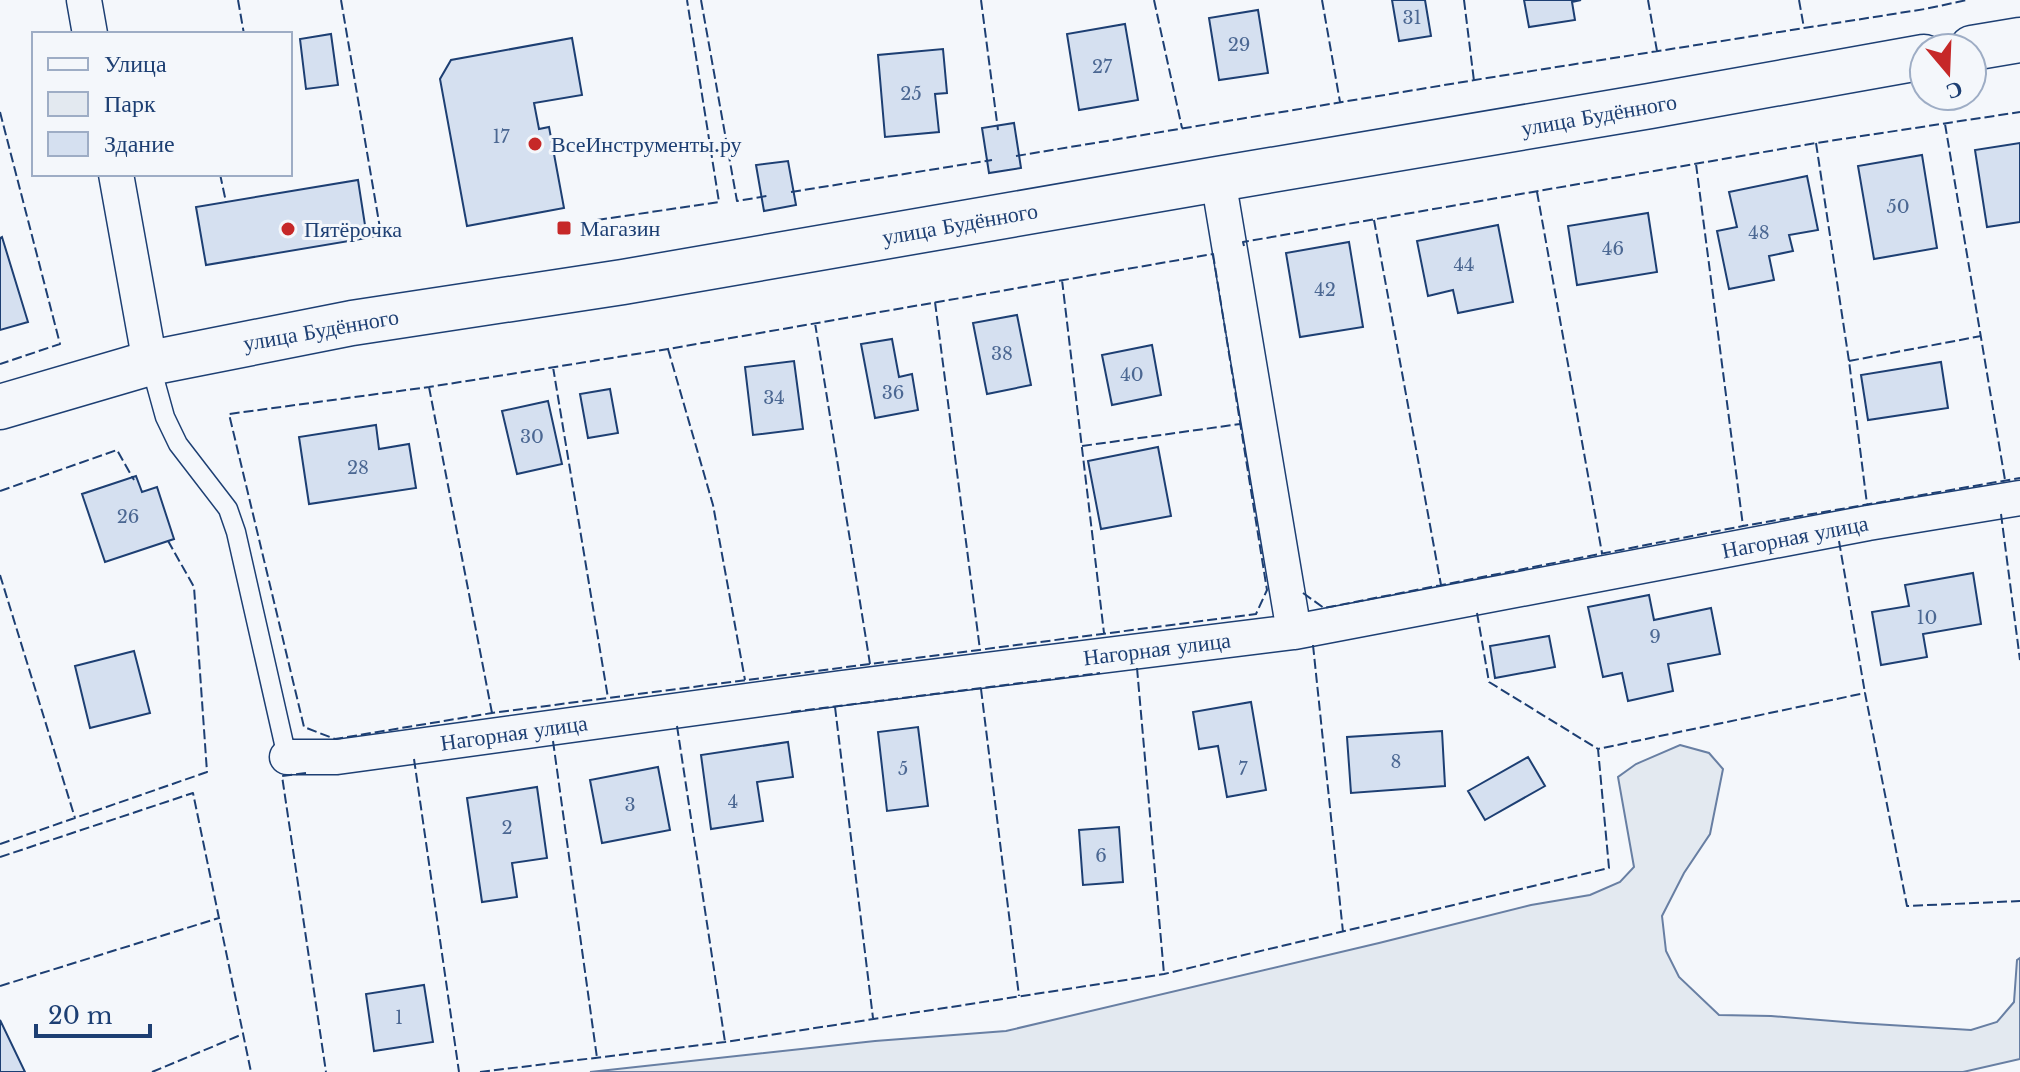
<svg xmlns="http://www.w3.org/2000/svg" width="2020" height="1072" font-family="'Libre Baskerville',serif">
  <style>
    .green { fill: #e3e9f0; stroke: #687fa3; stroke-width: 2 }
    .building { fill: #d5e0f0; stroke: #1d3f73; stroke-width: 2 }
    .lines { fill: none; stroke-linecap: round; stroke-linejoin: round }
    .lane-casing { stroke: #1d3f73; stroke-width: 21 }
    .street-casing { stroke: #1d3f73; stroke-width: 37 }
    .secondary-casing { stroke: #1d3f73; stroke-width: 47 }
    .lane { stroke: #f4f7fb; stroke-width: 18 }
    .street { stroke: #f4f7fb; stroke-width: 34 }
    .secondary { stroke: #f4f7fb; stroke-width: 44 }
    .fence { stroke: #1d3f73; stroke-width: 2; stroke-dasharray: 10 4; stroke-linecap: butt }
    .poi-dot { fill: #c62828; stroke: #f4f7fb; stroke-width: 3 }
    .labels { text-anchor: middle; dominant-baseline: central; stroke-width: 6; stroke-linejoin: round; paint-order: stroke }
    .number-label { font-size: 18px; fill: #4b6792 }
    .street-label { font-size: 22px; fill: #1d3f73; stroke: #f4f7fb }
    .poi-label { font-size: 22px; fill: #1d3f73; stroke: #f4f7fb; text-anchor: start }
  </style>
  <rect width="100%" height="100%" fill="#f4f7fb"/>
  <path class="green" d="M 1680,745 L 1709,753 L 1723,769 L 1710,834 L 1684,873 L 1662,916 L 1666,951 L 1679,977 L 1719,1015 L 1771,1016 L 1857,1023 L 1971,1030 L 1997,1022 L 2014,1002 L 2017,960 L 2020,958 L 2020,1059 L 1963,1072 L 590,1072 L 875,1041 L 1006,1031 L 1379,943 L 1531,905 L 1590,895 L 1620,882 L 1634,867 L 1618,777 L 1636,764 Z"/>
  <path class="building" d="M 1392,0 L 1425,0 L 1431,36 L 1399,41 Z
    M 1524,0 L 1581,0 L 1572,2 L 1575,20 L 1529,27 Z
    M 1258,10 L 1268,73 L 1219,80 L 1209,18 Z
    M 1125,24 L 1138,100 L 1079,110 L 1067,34 Z
    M 331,34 L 338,85 L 306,89 L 300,39 Z
    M 572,38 L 582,95 L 534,103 L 539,129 L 549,127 L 564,208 L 467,226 L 440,79 L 451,60 Z
    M 943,49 L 947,93 L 935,94 L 939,132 L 885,137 L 878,55 Z
    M 1014,123 L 1021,168 L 989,173 L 982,128 Z
    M 2020,143 L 2020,222 L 1987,227 L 1975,150 Z
    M 1922,155 L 1937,248 L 1874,259 L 1858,166 Z
    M 788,161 L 796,205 L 764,211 L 756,165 Z
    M 1807,176 L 1818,230 L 1789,235 L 1793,251 L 1769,256 L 1774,280 L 1729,289 L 1717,231 L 1737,227 L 1729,192 Z
    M 358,180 L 367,238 L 206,265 L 196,207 Z
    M 1648,213 L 1657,272 L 1577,285 L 1568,226 Z
    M 1498,225 L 1513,302 L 1458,313 L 1453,290 L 1428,296 L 1417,241 Z
    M 2,237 L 28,322 L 0,330 L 0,238 Z
    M 1349,242 L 1363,327 L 1300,337 L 1286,253 Z
    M 1017,315 L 1031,385 L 987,394 L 973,323 Z
    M 892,339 L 899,377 L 912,374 L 918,410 L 875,418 L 861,344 Z
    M 1152,345 L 1161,395 L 1112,405 L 1102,355 Z
    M 794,361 L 803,429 L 753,435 L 745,367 Z
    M 1941,362 L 1948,408 L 1868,420 L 1861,375 Z
    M 610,389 L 618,433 L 588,438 L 580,394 Z
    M 548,401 L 562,464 L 517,474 L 502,411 Z
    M 376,425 L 379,449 L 409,444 L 416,488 L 309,504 L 299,437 Z
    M 1158,447 L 1171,516 L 1101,529 L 1088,461 Z
    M 136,476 L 142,492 L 157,487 L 174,539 L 105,562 L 82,494 Z
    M 1973,573 L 1981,624 L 1923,634 L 1927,657 L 1881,665 L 1872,612 L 1909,606 L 1905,585 Z
    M 1649,595 L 1654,620 L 1711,608 L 1720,654 L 1668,664 L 1673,691 L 1628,701 L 1622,673 L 1603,677 L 1588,607 Z
    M 1549,636 L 1555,667 L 1495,678 L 1490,646 Z
    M 134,651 L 150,713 L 90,728 L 75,666 Z
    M 1251,702 L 1266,790 L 1227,797 L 1218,746 L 1199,749 L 1193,712 Z
    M 918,727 L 928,806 L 887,811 L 878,732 Z
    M 1442,731 L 1445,786 L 1351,793 L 1347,737 Z
    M 788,742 L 793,777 L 757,782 L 763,821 L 711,829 L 701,755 Z
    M 1528,757 L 1545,786 L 1485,820 L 1468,791 Z
    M 658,767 L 670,830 L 602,843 L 590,780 Z
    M 537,787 L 547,858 L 512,863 L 517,897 L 482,902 L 467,798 Z
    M 1119,827 L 1123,882 L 1083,885 L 1079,830 Z
    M 424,985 L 433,1042 L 374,1051 L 366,994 Z
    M 0,1020 L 25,1072 L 0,1072 Z"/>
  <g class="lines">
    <g class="lane-casing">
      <path id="lane" d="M 150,363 L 165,417 L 178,444 L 228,509 L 236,532 L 287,757"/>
    </g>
    <g class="street-casing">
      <path id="street" d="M 84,0 L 90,34
        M 116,174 L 150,363
        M 1218,179 L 1294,632
        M 287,757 L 337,757 L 842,688 L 1294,632 L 1868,523 L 2020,498"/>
    </g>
    <g class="secondary-casing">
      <path id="secondary" d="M 1972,48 L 2020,40
        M 0,407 L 150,363 L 352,323 L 623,282 L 1218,179 L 1650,106 L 1924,57"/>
    </g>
    <use href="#lane" class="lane"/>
    <use href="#street" class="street"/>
    <use href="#secondary" class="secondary"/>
    <path class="fence" d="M 238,0 L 244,34
      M 341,0 L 381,234 L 367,238
      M 701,0 L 737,201 L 767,196
      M 981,0 L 998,130
      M 1154,0 L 1182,128
      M 1322,0 L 1340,102
      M 1464,0 L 1474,81
      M 1648,0 L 1657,51
      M 1799,0 L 1804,28
      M 0,112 L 60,344 L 0,364
      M 1945,124 L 2005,480
      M 1816,143 L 1849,361 L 1867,504
      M 1016,156 L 1487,78 L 1925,9 L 1967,0
      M 1696,164 L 1743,526
      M 220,174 L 226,202
      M 791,192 L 992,160
      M 1537,192 L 1602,553
      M 597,220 L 719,202 L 687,0
      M 1374,220 L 1441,585
      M 1244,246 L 1243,242 L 1816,143 L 2020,112
      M 1213,254 L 1267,590 L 1256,614 L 492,713 L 335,739 L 304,727 L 229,414 L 429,387 L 668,349 Z
      M 1062,280 L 1104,633
      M 935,302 L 980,650
      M 815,323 L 870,664
      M 668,349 L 713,505 L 745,680
      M 1849,361 L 1981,336
      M 553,367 L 608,698
      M 429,387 L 492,713
      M 1082,446 L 1240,424
      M 0,491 L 117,450 L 134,480
      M 2001,514 L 2020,660
      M 1839,541 L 1865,693
      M 0,575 L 75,818
      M 1303,593 L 1324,608 L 1743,526 L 2020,478
      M 1477,613 L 1489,682 L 1598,749
      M 1313,645 L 1343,932
      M 1137,668 L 1164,974
      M 981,689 L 1019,996
      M 835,707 L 873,1018
      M 791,712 L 1100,673
      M 677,726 L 725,1042
      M 553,741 L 597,1058
      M 414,759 L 459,1072
      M 306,773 L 282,776 L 326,1072
      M 0,844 L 207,772 L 194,587 L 167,539
      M 0,857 L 193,793 L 251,1072
      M 0,986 L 219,918
      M 152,1072 L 243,1034
      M 480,1072 L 725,1042 L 1164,974 L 1609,868 L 1598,749 L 1865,693 L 1907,906 L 2020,901"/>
  </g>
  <g class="poi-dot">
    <circle cx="535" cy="144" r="8"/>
    <rect x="556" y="220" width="16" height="16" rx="4"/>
    <circle cx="288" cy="229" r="8"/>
  </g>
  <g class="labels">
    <g class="number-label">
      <text x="1412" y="18">31</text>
      <text x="1239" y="45">29</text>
      <text x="1102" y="67">27</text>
      <text x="911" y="94">25</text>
      <text x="501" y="137">17</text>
      <text x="1898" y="207">50</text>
      <text x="1759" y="233">48</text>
      <text x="1613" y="249">46</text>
      <text x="1464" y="265">44</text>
      <text x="1325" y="290">42</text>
      <text x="1002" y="354">38</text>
      <text x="1132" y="375">40</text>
      <text x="893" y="393">36</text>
      <text x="774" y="398">34</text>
      <text x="532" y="437">30</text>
      <text x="358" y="468">28</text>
      <text x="128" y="517">26</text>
      <text x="1927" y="618">10</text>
      <text x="1655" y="637">9</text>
      <text x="1396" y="762">8</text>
      <text x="903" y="769">5</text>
      <text x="1243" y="769">7</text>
      <text x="733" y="802">4</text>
      <text x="630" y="805">3</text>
      <text x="507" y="828">2</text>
      <text x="1101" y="856">6</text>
      <text x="399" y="1018">1</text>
    </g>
    <g class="street-label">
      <text transform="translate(1599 115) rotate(-10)">улица Будённого</text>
      <text transform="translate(960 224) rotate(-10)">улица Будённого</text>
      <text transform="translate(321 330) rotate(-10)">улица Будённого</text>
      <text transform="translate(1795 537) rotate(-11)">Нагорная улица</text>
      <text transform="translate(1157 649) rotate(-7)">Нагорная улица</text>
      <text transform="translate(514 733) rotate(-8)">Нагорная улица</text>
    </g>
    <g class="poi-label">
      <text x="551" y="144">ВсеИнструменты.ру</text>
      <text x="580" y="228">Магазин</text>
      <text x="304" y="229">Пятёрочка</text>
    </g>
  </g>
  <rect x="32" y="32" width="260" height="144" fill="#f4f7fb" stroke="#9eadc5" stroke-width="2"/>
  <rect x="48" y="58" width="40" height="12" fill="#f4f7fb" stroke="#9eadc5" stroke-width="2"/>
  <text x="104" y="72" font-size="24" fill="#1d3f73">Улица</text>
  <rect x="48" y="92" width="40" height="24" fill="#e3e9f0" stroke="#9eadc5" stroke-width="2"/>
  <text x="104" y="112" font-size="24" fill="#1d3f73">Парк</text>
  <rect x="48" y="132" width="40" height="24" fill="#d5e0f0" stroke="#9eadc5" stroke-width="2"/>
  <text x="104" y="152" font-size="24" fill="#1d3f73">Здание</text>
  <g transform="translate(1948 72) rotate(161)"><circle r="38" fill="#f4f7fb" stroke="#9eadc5" stroke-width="2"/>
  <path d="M0-6L14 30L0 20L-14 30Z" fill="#c62828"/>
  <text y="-12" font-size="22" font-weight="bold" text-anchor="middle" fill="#1d3f73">С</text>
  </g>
  <path d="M36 1024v12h114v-12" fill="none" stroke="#1d3f73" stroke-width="4"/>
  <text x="48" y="1024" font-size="24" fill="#1d3f73" stroke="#f4f7fb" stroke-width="6" paint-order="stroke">20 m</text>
</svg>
